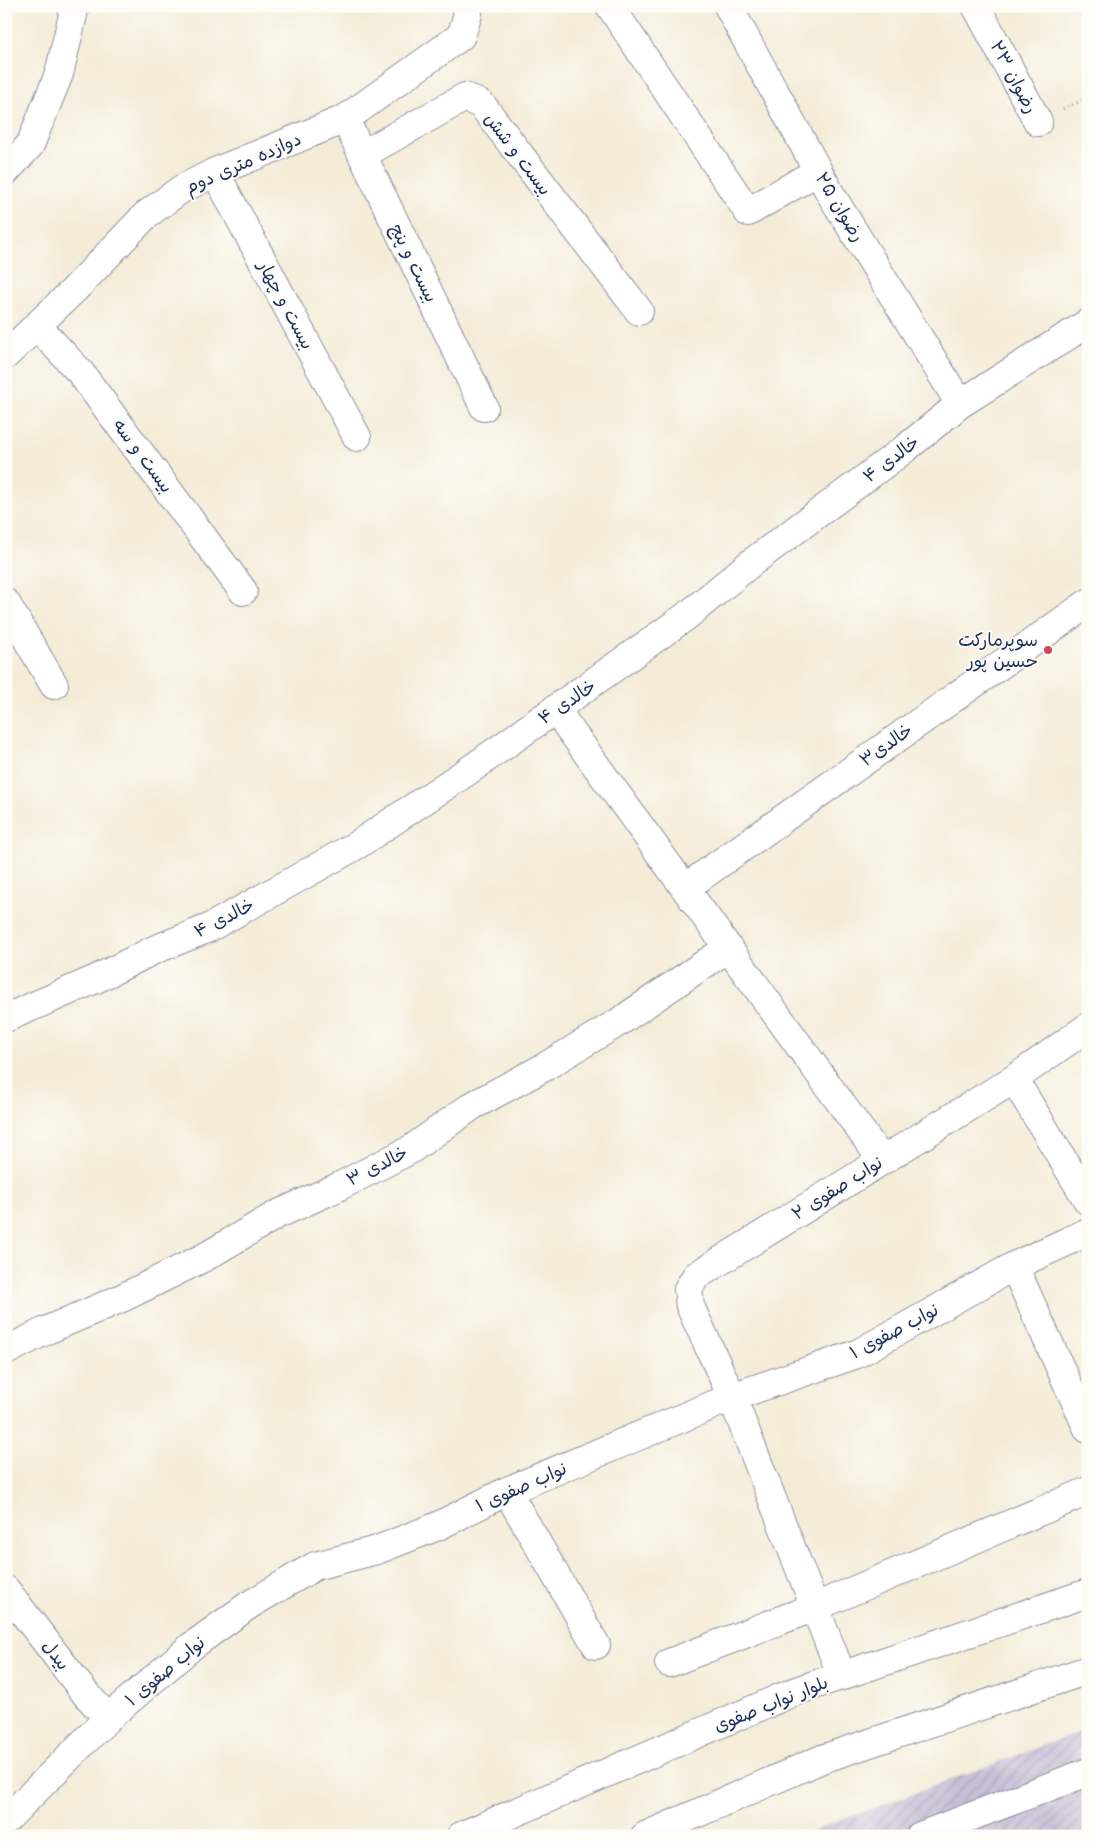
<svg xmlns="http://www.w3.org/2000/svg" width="1094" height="1842" font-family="'Shantell Sans','Playpen Sans Arabic',sans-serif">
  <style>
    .industrial { fill: url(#industrial-furrows) }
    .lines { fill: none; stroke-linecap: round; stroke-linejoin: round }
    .minor-casing { stroke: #888e9b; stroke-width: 30 }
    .major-casing { stroke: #888e9b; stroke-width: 30 }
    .path { stroke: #888e9b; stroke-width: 3; stroke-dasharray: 1 4; stroke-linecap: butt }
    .minor { stroke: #fff; stroke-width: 28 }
    .major { stroke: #fff; stroke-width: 28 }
    .poi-dot { fill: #d1495b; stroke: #fdfcf7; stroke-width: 2 }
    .labels { text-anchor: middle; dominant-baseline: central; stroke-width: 4; stroke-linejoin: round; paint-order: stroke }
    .street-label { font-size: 18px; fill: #1b2f5e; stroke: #fdfcf7 }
    .poi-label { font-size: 18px; fill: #1b2f5e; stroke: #fdfcf7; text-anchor: end }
  </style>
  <defs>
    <pattern id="industrial-furrows" width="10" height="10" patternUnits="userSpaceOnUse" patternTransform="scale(1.25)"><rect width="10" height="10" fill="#c9bfd7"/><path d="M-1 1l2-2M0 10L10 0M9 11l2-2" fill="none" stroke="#aca4bb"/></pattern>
  </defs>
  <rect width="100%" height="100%" fill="#fdfcf7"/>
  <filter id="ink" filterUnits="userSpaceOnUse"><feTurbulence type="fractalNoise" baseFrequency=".02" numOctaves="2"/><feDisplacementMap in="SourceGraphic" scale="10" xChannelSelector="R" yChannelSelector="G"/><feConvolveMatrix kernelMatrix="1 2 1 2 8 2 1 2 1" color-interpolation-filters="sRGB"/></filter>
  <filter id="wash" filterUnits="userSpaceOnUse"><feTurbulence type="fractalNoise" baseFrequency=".0096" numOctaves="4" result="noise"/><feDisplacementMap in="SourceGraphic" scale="20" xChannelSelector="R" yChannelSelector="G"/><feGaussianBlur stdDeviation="1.12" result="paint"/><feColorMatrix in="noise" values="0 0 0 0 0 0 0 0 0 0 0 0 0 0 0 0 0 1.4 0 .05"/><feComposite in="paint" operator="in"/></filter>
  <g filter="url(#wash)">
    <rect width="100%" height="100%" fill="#f5ecd8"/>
    <path class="industrial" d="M 1088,1729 L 1088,1836 L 803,1836 L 825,1826 Z"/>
  </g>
  <g filter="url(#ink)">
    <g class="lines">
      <g class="minor-casing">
        <path id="minor" d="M 610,6 L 748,212 L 818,171
          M 728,6 L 830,193 L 960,404
          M 976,6 L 1038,122
          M 345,119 L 484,407
          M 362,155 L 465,97 L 482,105 L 639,311
          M 6,171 L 30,145 L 59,74 L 75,6
          M 215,172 L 357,437
          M 37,326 L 80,372 L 243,591
          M 6,355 L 74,290 L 146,215 L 180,190 L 215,172 L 345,119 L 461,36 L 468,14 L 466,6
          M 6,603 L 54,685
          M 555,709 L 882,1160
          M 685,888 L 1088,603
          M 6,1018 L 96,979 L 154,950 L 209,928 L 357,845 L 471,769 L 688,615 L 751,563 L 906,448 L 960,404 L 1088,323
          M 1014,1079 L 1088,1201
          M 1014,1266 L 1088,1429
          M 6,1351 L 45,1331 L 122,1298 L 205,1257 L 276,1215 L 336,1188 L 410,1150 L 472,1106 L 541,1069 L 619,1022 L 728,948
          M 507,1491 L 596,1645
          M 6,1590 L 85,1693 L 108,1718
          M 669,1663 L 815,1607 L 1088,1491
          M 842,1676 L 732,1397 L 690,1306 L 688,1289 L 696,1276 L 1014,1079 L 1088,1027
          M 6,1820 L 108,1718 L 192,1646 L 249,1605 L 315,1566 L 377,1550 L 438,1526 L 507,1491 L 732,1397 L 857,1354 L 1014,1266 L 1088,1232
          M 920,1836 L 1088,1772"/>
      </g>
      <g class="major-casing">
        <path id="major" d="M 461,1836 L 796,1691 L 1088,1593
          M 645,1836 L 822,1759 L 1088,1670"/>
      </g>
      <path class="path" d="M 1063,109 L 1088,98"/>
      <use href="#minor" class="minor"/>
      <use href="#major" class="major"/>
    </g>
  </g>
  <circle class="poi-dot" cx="1048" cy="650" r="5"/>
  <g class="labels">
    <g class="street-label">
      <text transform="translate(1014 77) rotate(62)">رضوان ۲۳</text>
      <text transform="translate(518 154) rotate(53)">بیست و شش</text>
      <text transform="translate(243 163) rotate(-24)">دوازده متری دوم</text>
      <text transform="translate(840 207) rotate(59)">رضوان ۲۵</text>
      <text transform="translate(414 263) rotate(64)">بیست و پنج</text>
      <text transform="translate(286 305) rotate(62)">بیست و چهار</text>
      <text transform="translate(143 456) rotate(53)">بیست و سه</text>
      <text transform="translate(891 459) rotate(-37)">خالدی ۴</text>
      <text transform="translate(567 702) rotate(-34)">خالدی ۴</text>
      <text transform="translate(886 745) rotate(-35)">خالدی۳</text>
      <text transform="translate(224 918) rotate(-27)">خالدی ۴</text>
      <text transform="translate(377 1166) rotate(-27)">خالدی ۳</text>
      <text transform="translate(837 1188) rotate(-32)">نواب صفوی ۲</text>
      <text transform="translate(894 1331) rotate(-28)">نواب صفوی ۱</text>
      <text transform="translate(521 1487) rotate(-24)">نواب صفوی ۱</text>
      <text transform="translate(56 1655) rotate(53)">بیدل</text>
      <text transform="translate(165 1671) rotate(-40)">نواب صفوی ۱</text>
      <text transform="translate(771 1704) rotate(-22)">بلوار نواب صفوی</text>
    </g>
    <g class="poi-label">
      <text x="1038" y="640">سوپرمارکت<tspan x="1038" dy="21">حسین پور</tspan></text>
    </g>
  </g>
  <rect width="1094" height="1842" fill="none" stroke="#fdfcf7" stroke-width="25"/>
</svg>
